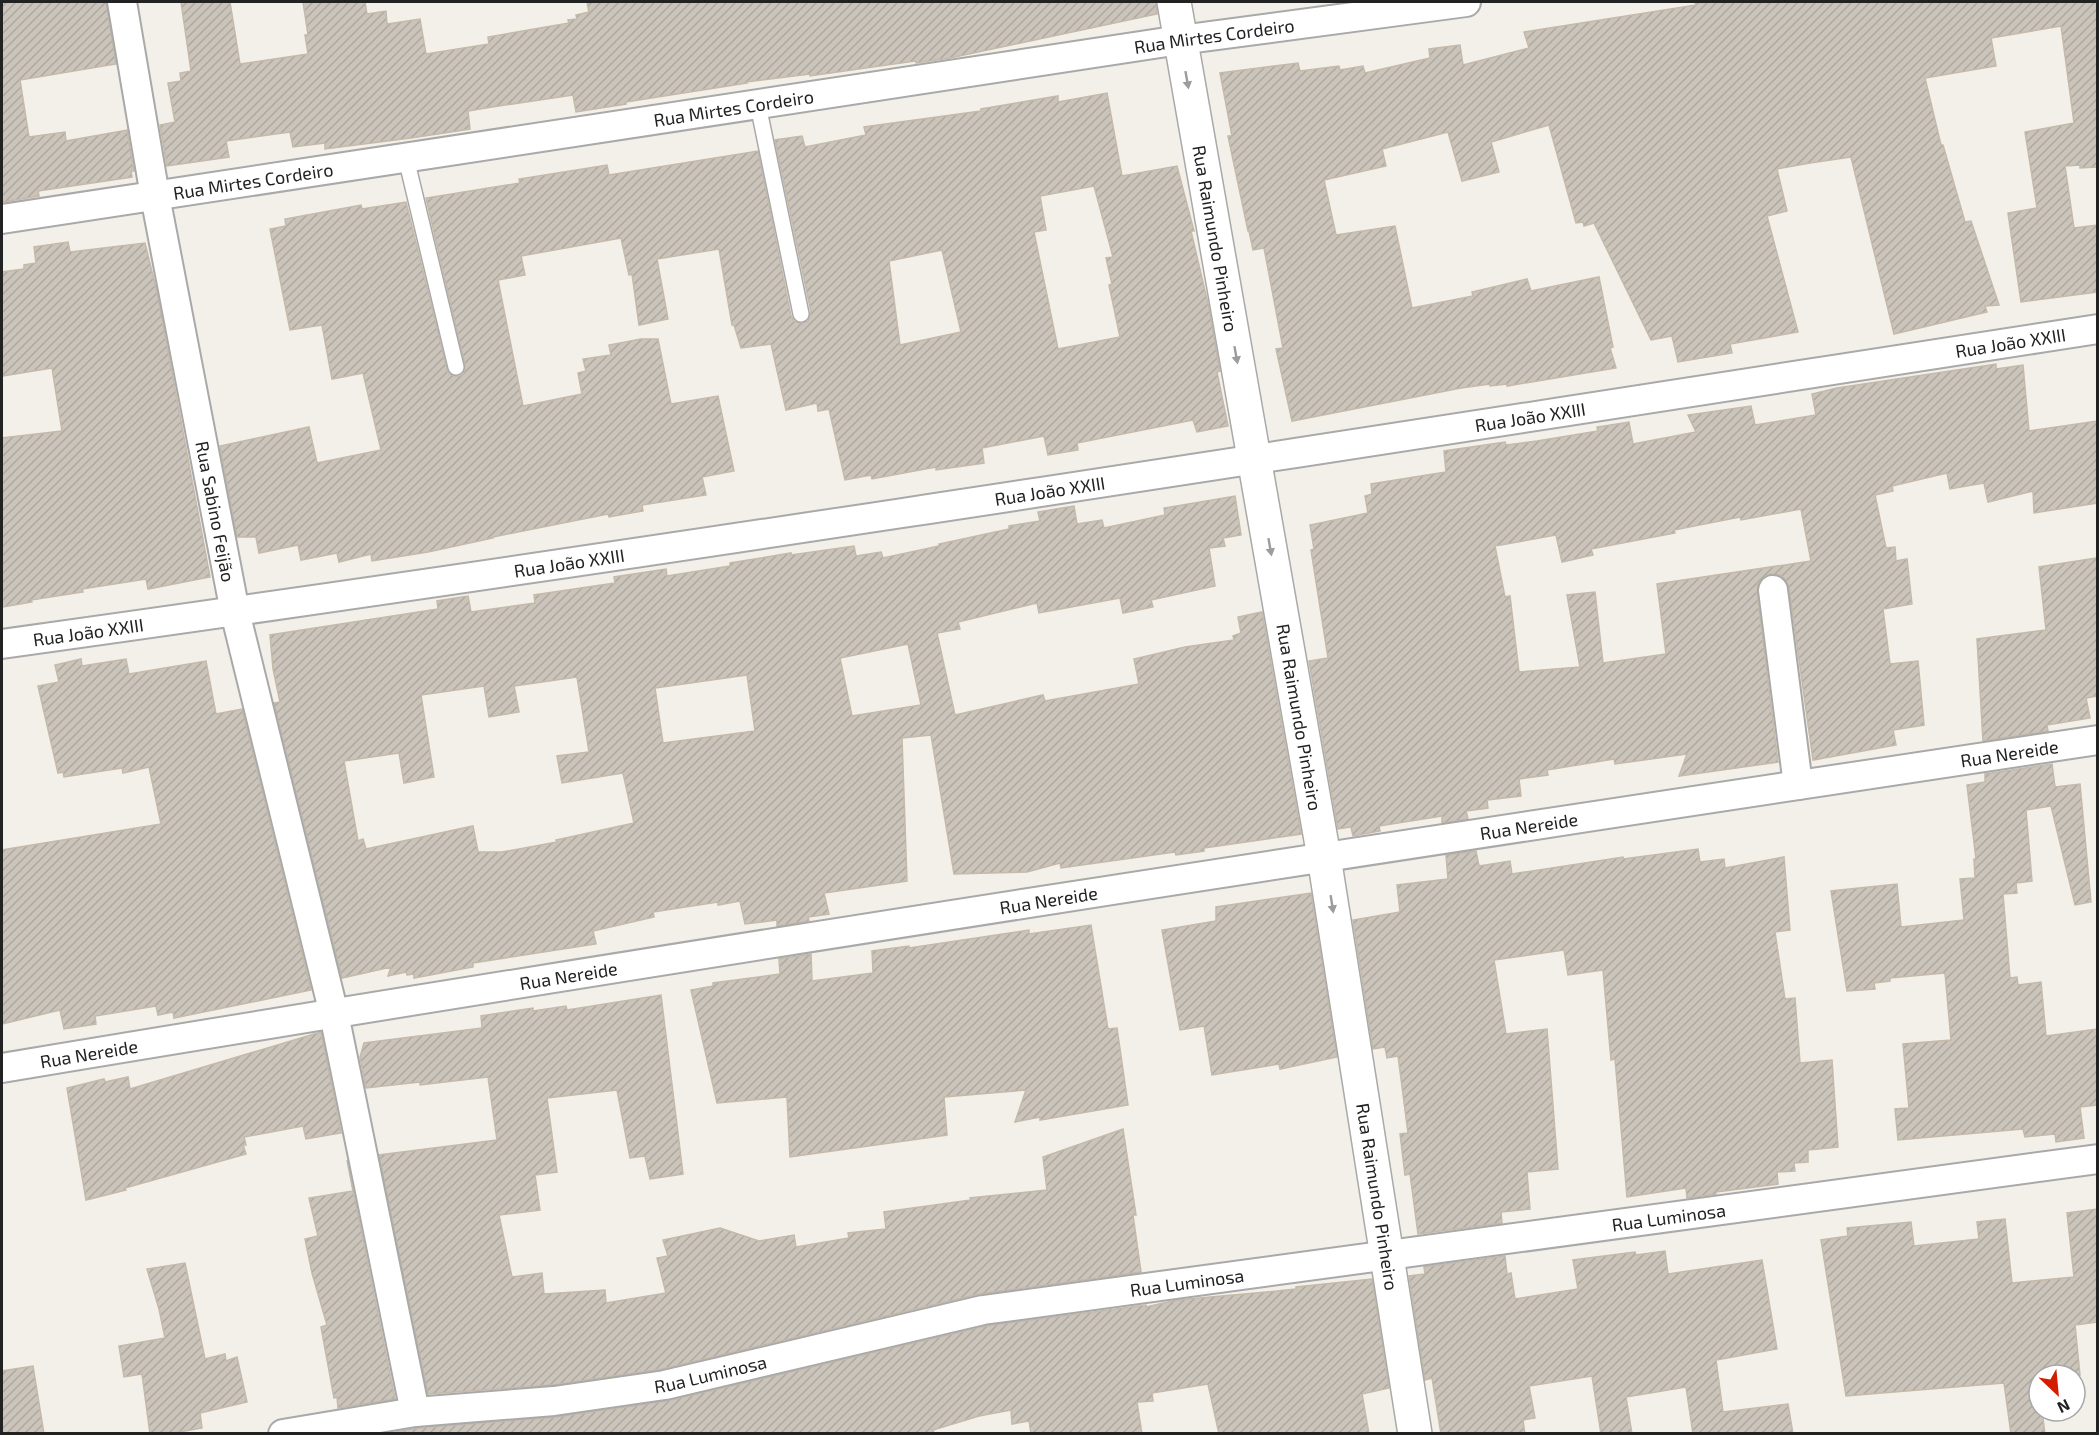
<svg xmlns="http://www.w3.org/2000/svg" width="2099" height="1435" font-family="'Exo 2',sans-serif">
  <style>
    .building { fill: url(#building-hatch); stroke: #c5b9a9; stroke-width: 1.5; fill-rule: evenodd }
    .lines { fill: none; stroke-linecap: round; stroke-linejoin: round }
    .service-casing { stroke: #a9a9a9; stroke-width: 18 }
    .minor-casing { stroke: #a9a9a9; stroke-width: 32 }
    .tertiary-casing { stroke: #a9a9a9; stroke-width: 36 }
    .service { stroke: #fff; stroke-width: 15 }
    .minor { stroke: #fff; stroke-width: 28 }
    .tertiary { stroke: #fff; stroke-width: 33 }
    .oneway { fill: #9c9c9c }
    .labels { text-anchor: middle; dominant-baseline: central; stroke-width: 6; stroke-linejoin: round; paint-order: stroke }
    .street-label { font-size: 18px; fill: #222; stroke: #fff }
  </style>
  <defs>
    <pattern id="building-hatch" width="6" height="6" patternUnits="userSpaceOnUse" patternTransform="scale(1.5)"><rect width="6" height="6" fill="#cbc4ba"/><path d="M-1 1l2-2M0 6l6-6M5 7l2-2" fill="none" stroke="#aea8a0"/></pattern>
  </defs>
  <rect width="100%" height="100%" fill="#f2f0e8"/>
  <path class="building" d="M 2,2 L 106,2 L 116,64 L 20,80 L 29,137 L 65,132 L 66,141 L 127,130 L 134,171 L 131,171 L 132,177 L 38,191 L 39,196 L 2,202 Z
    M 181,2 L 230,2 L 240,64 L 308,54 L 305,35 L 308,35 L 303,2 L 365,2 L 367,14 L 386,11 L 387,24 L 420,19 L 426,54 L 489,44 L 488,37 L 569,23 L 568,20 L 577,19 L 576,15 L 589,12 L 587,2 L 1156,2 L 1157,14 L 950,58 L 916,63 L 915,61 L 810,76 L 810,74 L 746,82 L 747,83 L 626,102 L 626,104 L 576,112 L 573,95 L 492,107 L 468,111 L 470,129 L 411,138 L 325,149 L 325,143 L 293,147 L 290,132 L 226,141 L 229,157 L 167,166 L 160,125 L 175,122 L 168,83 L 181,81 L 180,73 L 191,71 Z
    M 1695,2 L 2097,2 L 2097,167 L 2080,168 L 2080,165 L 2065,166 L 2074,228 L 2097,225 L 2097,292 L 2021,302 L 2008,213 L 2037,208 L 2025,132 L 2074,123 L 2061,26 L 1991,38 L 1996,66 L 1925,78 L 1941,145 L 1943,145 L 1965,222 L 1971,221 L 1999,305 L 1985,306 L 1987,312 L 1894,334 L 1851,157 L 1810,163 L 1777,169 L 1787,211 L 1767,216 L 1798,332 L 1730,344 L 1732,353 L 1678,362 L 1672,336 L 1651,340 L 1594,223 L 1584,226 L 1583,222 L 1576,223 L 1549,125 L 1491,142 L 1499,172 L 1462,181 L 1448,132 L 1382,149 L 1386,166 L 1324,180 L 1336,235 L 1395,226 L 1412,308 L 1473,296 L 1472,292 L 1527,279 L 1531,291 L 1599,277 L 1613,347 L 1610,348 L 1616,368 L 1507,386 L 1507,384 L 1490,386 L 1490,384 L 1461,388 L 1292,421 L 1276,349 L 1283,348 L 1264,248 L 1253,250 L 1249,231 L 1248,231 L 1228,136 L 1232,136 L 1220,73 L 1298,63 L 1300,71 L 1339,66 L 1340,70 L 1363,66 L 1365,73 L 1430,58 L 1429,49 L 1460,45 L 1463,65 L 1529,48 L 1524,32 L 1696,5 Z
    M 1107,93 L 1122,176 L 1177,166 L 1194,231 L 1191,231 L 1209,308 L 1220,371 L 1217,372 L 1228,426 L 1197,432 L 1193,420 L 1077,443 L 1078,450 L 1048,455 L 1044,436 L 982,448 L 984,463 L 936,470 L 936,467 L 872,479 L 871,475 L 845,480 L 829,409 L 818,411 L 817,403 L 786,410 L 771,344 L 741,348 L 734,325 L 732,325 L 719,249 L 657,259 L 668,319 L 639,325 L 632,274 L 629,275 L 621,238 L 521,256 L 525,275 L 498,280 L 523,406 L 582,394 L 578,373 L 586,371 L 583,359 L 611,355 L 609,345 L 641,339 L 658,339 L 671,404 L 718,396 L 734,471 L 702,477 L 706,495 L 642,505 L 643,511 L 609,517 L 608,514 L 493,537 L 493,538 L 428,552 L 372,561 L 371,554 L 339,562 L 337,553 L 301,560 L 298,545 L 259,553 L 256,537 L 237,537 L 220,446 L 309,427 L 317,463 L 381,450 L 363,373 L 332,379 L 322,325 L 290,330 L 270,229 L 286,226 L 285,219 L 361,205 L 362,209 L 406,202 L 447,369 L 449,374 L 458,377 L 463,374 L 465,365 L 426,198 L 520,183 L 519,179 L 607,165 L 609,175 L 758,151 L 791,316 L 794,321 L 802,324 L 808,321 L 811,312 L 775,140 L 802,136 L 805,147 L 866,135 L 864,127 L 981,111 L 981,109 L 1058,96 L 1058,102 ZM 1094,186 L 1113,257 L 1106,258 L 1112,284 L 1109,285 L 1120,337 L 1058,349 L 1034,232 L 1046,230 L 1040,196 ZM 942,250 L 961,332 L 900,345 L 889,261 Z
    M 68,242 L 70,252 L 145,243 L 157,292 L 210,577 L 148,589 L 146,579 L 82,589 L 83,592 L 31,600 L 32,602 L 2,607 L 2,438 L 62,431 L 52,368 L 2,376 L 2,272 L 24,269 L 24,265 L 36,263 L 34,247 Z
    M 1996,364 L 1996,369 L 2023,365 L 2029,431 L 2097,421 L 2097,503 L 2034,513 L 2033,491 L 1988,502 L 1984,483 L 1950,489 L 1947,473 L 1892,486 L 1893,491 L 1875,495 L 1886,548 L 1895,547 L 1896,561 L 1907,559 L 1912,604 L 1883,609 L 1890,664 L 1918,661 L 1924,725 L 1893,730 L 1896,745 L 1813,760 L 1789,588 L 1786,581 L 1780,575 L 1770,574 L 1764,577 L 1758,583 L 1757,592 L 1778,762 L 1679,776 L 1687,754 L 1615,764 L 1614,759 L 1547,770 L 1548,775 L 1519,779 L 1521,796 L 1487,800 L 1488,808 L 1466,811 L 1468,819 L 1442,823 L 1442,816 L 1379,826 L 1380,831 L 1353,836 L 1351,827 L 1338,829 L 1309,661 L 1328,658 L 1311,550 L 1314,549 L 1310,525 L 1368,513 L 1365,496 L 1372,494 L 1371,484 L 1446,472 L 1444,451 L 1505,442 L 1506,445 L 1537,441 L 1598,431 L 1597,427 L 1629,422 L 1633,444 L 1696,432 L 1688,415 L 1751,406 L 1755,425 L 1816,415 L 1812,394 L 1837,388 ZM 1801,509 L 1811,561 L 1657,584 L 1666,654 L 1603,663 L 1595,592 L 1567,595 L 1580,667 L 1519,672 L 1510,596 L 1505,597 L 1495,546 L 1556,535 L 1562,562 L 1593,555 L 1591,549 L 1675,533 L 1674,530 L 1740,517 L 1741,520 Z
    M 1235,496 L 1241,535 L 1223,538 L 1225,546 L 1209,548 L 1215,586 L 1151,600 L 1153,607 L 1123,613 L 1120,598 L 1039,613 L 1037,603 L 958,622 L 960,629 L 937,633 L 955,715 L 1043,695 L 1045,701 L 1139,684 L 1134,659 L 1185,647 L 1234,640 L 1233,636 L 1241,633 L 1238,617 L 1262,612 L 1301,834 L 1204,848 L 1204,851 L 1176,855 L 1175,852 L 1061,868 L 1060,863 L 1027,872 L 954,874 L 931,735 L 902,738 L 907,881 L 824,893 L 829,914 L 808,917 L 809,921 L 777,926 L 777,920 L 745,924 L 740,901 L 718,905 L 718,902 L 653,912 L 654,917 L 593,931 L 596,944 L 473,963 L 473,967 L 414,978 L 414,974 L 407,975 L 406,972 L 388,976 L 391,967 L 342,978 L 274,703 L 280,702 L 273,669 L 270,635 L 438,609 L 437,601 L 468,596 L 471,612 L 535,603 L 534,595 L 615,583 L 614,577 L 666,569 L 667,576 L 730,566 L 730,563 L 791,553 L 791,555 L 854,546 L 856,556 L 881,552 L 883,558 L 939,546 L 939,544 L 1009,529 L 1009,526 L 1040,521 L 1038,512 L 1074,506 L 1077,524 L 1102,520 L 1104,528 L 1165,515 L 1164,508 ZM 908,644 L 921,705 L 852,716 L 840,658 ZM 747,675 L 755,731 L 663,743 L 655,688 ZM 577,677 L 589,752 L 557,756 L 562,783 L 623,773 L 634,823 L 556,840 L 557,842 L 502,852 L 478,852 L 473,826 L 366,849 L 363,839 L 358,841 L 344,761 L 399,753 L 404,783 L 434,777 L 421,695 L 484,686 L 489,717 L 519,712 L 514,686 Z
    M 2097,558 L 2097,696 L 2086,698 L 2090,718 L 2047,725 L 2048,731 L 1983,741 L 1977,639 L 2046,630 L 2039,567 Z
    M 81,659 L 82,666 L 126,659 L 129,674 L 206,661 L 216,714 L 242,709 L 311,990 L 174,1018 L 173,1012 L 158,1015 L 156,1006 L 95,1016 L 96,1024 L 64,1029 L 60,1010 L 2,1024 L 2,850 L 161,824 L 149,767 L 123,773 L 122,768 L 64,777 L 63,772 L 58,773 L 38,686 L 59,682 L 55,665 Z
    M 2052,764 L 2055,787 L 2080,784 L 2091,902 L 2075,905 L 2051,806 L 2026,810 L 2032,881 L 2016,883 L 2017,893 L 2003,894 L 2010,978 L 2017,977 L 2018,985 L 2041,982 L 2046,1036 L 2097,1029 L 2097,1105 L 2080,1107 L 2084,1138 L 2056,1142 L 2055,1134 L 2025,1137 L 2023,1129 L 1898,1140 L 1895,1109 L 1909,1108 L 1903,1044 L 1951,1040 L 1945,973 L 1890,978 L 1890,981 L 1874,983 L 1875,989 L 1847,991 L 1831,891 L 1897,884 L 1901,927 L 1964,920 L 1960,879 L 1975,878 L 1974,859 L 1976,859 L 1967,785 L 1985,782 L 1985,774 Z
    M 1698,849 L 1700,862 L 1724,859 L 1725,868 L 1784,857 L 1790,930 L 1775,932 L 1785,999 L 1795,998 L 1800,1063 L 1832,1060 L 1838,1147 L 1808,1150 L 1808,1162 L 1794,1163 L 1795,1171 L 1777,1172 L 1778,1184 L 1716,1192 L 1716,1194 L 1687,1198 L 1686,1188 L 1627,1197 L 1615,1059 L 1611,1060 L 1603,970 L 1568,975 L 1564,950 L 1494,960 L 1506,1034 L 1547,1029 L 1558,1169 L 1527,1172 L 1530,1209 L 1501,1212 L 1502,1223 L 1418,1234 L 1410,1174 L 1405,1175 L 1400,1134 L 1408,1133 L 1398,1056 L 1387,1058 L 1385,1047 L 1373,1049 L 1353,920 L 1400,912 L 1397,885 L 1448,879 L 1446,855 L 1476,851 L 1479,866 L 1510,861 L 1512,874 L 1623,857 L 1623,859 Z
    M 1311,893 L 1337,1057 L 1280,1069 L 1279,1064 L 1212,1075 L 1204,1026 L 1180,1030 L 1162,930 L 1216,921 L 1216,907 Z
    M 1091,925 L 1108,1029 L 1117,1028 L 1128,1105 L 1040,1120 L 1040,1117 L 1015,1122 L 1026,1090 L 944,1097 L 947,1135 L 790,1157 L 787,1097 L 717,1103 L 691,990 L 713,986 L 713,983 L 780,974 L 779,959 L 811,954 L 812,981 L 873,973 L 872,951 L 909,946 L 909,948 L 1029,930 L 1029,934 Z
    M 661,995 L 683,1174 L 650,1179 L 645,1156 L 630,1158 L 617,1090 L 547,1098 L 557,1172 L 535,1175 L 540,1210 L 499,1215 L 512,1277 L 542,1273 L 544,1294 L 605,1290 L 606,1303 L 666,1293 L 657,1258 L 668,1256 L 663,1240 L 720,1228 L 759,1241 L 794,1235 L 796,1247 L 849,1238 L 848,1233 L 886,1229 L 884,1212 L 971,1200 L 970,1198 L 1047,1190 L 1043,1157 L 1123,1129 L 1136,1215 L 1133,1215 L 1141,1272 L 979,1294 L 662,1369 L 552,1385 L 428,1394 L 379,1155 L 497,1140 L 488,1077 L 420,1085 L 420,1082 L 366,1088 L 360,1057 L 364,1043 L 482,1028 L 481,1016 L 533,1008 L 533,1011 L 566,1006 L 567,1010 Z
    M 321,1032 L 341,1133 L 306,1139 L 303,1126 L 244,1137 L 246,1145 L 243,1145 L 246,1154 L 125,1188 L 126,1190 L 86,1200 L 67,1088 L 104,1079 L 105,1082 L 128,1077 L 130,1089 Z
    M 347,1160 L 395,1399 L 338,1408 L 337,1397 L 334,1398 L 321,1327 L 327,1325 L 312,1273 L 305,1239 L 318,1236 L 309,1198 L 353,1191 Z
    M 2097,1209 L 2097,1322 L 2075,1325 L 2080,1375 L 2038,1375 L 2039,1411 L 2042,1411 L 2045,1434 L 2011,1434 L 2004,1383 L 1846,1396 L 1821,1240 L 1848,1236 L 1847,1228 L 1911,1222 L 1914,1246 L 1979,1239 L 1977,1222 L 2005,1219 L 2012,1283 L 2074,1277 L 2067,1213 Z
    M 1665,1251 L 1668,1274 L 1762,1260 L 1777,1349 L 1716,1360 L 1723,1412 L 1788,1404 L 1793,1434 L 1693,1434 L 1686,1387 L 1626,1397 L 1632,1434 L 1601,1434 L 1592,1376 L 1529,1386 L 1535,1418 L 1523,1420 L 1525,1434 L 1441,1434 L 1432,1378 L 1425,1380 L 1409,1276 L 1425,1274 L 1424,1267 L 1505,1256 L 1507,1274 L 1511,1273 L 1515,1299 L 1578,1289 L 1573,1260 L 1635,1252 L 1636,1255 Z
    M 185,1263 L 205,1359 L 225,1354 L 226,1361 L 237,1357 L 247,1402 L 200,1413 L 202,1428 L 169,1434 L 150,1434 L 142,1374 L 124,1377 L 119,1346 L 165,1338 L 159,1309 L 147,1269 Z
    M 1372,1279 L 1389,1388 L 1362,1394 L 1369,1434 L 1219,1434 L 1208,1384 L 1152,1393 L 1153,1401 L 1137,1402 L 1142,1434 L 1031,1434 L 1029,1421 L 1012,1424 L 1011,1410 L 979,1416 L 933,1430 L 934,1434 L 386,1434 L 417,1428 L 556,1417 L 667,1401 L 986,1326 L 1146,1305 L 1146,1307 L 1177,1300 L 1277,1291 L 1296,1289 L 1296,1287 Z
    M 33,1366 L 44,1434 L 2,1434 L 2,1371 Z"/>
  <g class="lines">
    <g class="service-casing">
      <path id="service" d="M 758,105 L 801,314
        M 406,158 L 456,367"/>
    </g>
    <g class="minor-casing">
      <g id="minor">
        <path id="s1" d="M 122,2 L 155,196 L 235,612 L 334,1014 L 415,1412"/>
        <path id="s2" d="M 2,219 L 1180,40 L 1466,2"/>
        <path d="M 1773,590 L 1798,785"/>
        <path id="s3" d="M 2,644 C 701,547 1399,437 2098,329"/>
        <path id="s4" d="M 2,1068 C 699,952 1398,845 2098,740"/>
        <path id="s5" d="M 283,1434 L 415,1412 L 554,1401 L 665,1385 L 983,1310 L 2098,1159"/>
      </g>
    </g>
    <g class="tertiary-casing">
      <g id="tertiary">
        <path id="s6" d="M 1174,2 L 1324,857 L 1415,1434"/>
      </g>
    </g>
    <use href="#service" class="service"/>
    <use href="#minor" class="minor"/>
    <use href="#tertiary" class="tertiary"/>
  </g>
  <defs><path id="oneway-solid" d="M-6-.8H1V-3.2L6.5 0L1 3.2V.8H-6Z" transform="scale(1.5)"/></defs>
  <g class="oneway">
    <use href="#oneway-solid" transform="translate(1187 80) rotate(80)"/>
    <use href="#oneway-solid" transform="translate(1236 355) rotate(80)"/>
    <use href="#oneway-solid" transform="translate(1270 547) rotate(80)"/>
    <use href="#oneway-solid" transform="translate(1332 904) rotate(81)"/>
  </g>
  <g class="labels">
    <g class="street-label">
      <text stroke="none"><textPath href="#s2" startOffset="1226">Rua Mirtes Cordeiro</textPath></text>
      <text stroke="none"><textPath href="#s2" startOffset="740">Rua Mirtes Cordeiro</textPath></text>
      <text stroke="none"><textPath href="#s2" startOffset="254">Rua Mirtes Cordeiro</textPath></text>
      <text stroke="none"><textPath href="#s6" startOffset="240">Rua Raimundo Pinheiro</textPath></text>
      <text stroke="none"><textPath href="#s3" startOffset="2031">Rua João XXIII</textPath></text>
      <text stroke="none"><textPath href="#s3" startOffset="1545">Rua João XXIII</textPath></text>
      <text stroke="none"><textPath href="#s3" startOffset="1059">Rua João XXIII</textPath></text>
      <text stroke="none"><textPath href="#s1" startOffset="518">Rua Sabino Feijão</textPath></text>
      <text stroke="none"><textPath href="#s3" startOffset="573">Rua João XXIII</textPath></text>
      <text stroke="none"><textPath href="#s3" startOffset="87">Rua João XXIII</textPath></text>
      <text stroke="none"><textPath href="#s6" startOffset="726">Rua Raimundo Pinheiro</textPath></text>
      <text stroke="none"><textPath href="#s4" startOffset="2032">Rua Nereide</textPath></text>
      <text stroke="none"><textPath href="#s4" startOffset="1546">Rua Nereide</textPath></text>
      <text stroke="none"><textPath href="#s4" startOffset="1060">Rua Nereide</textPath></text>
      <text stroke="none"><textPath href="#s4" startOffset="574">Rua Nereide</textPath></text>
      <text stroke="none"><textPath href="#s4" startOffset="88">Rua Nereide</textPath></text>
      <text stroke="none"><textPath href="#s6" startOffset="1212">Rua Raimundo Pinheiro</textPath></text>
      <text stroke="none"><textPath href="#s5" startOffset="1404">Rua Luminosa</textPath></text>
      <text stroke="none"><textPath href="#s5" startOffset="918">Rua Luminosa</textPath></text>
      <text stroke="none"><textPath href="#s5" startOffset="432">Rua Luminosa</textPath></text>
    </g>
  </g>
  <rect width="2099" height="1435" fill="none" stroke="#222222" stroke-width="6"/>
  <g transform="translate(2057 1393) rotate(154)"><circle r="28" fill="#ffffff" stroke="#a7a7a7" stroke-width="1.5"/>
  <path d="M0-4.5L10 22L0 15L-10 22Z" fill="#d31c00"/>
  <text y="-9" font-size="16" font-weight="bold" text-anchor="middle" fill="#222222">N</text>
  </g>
</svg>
